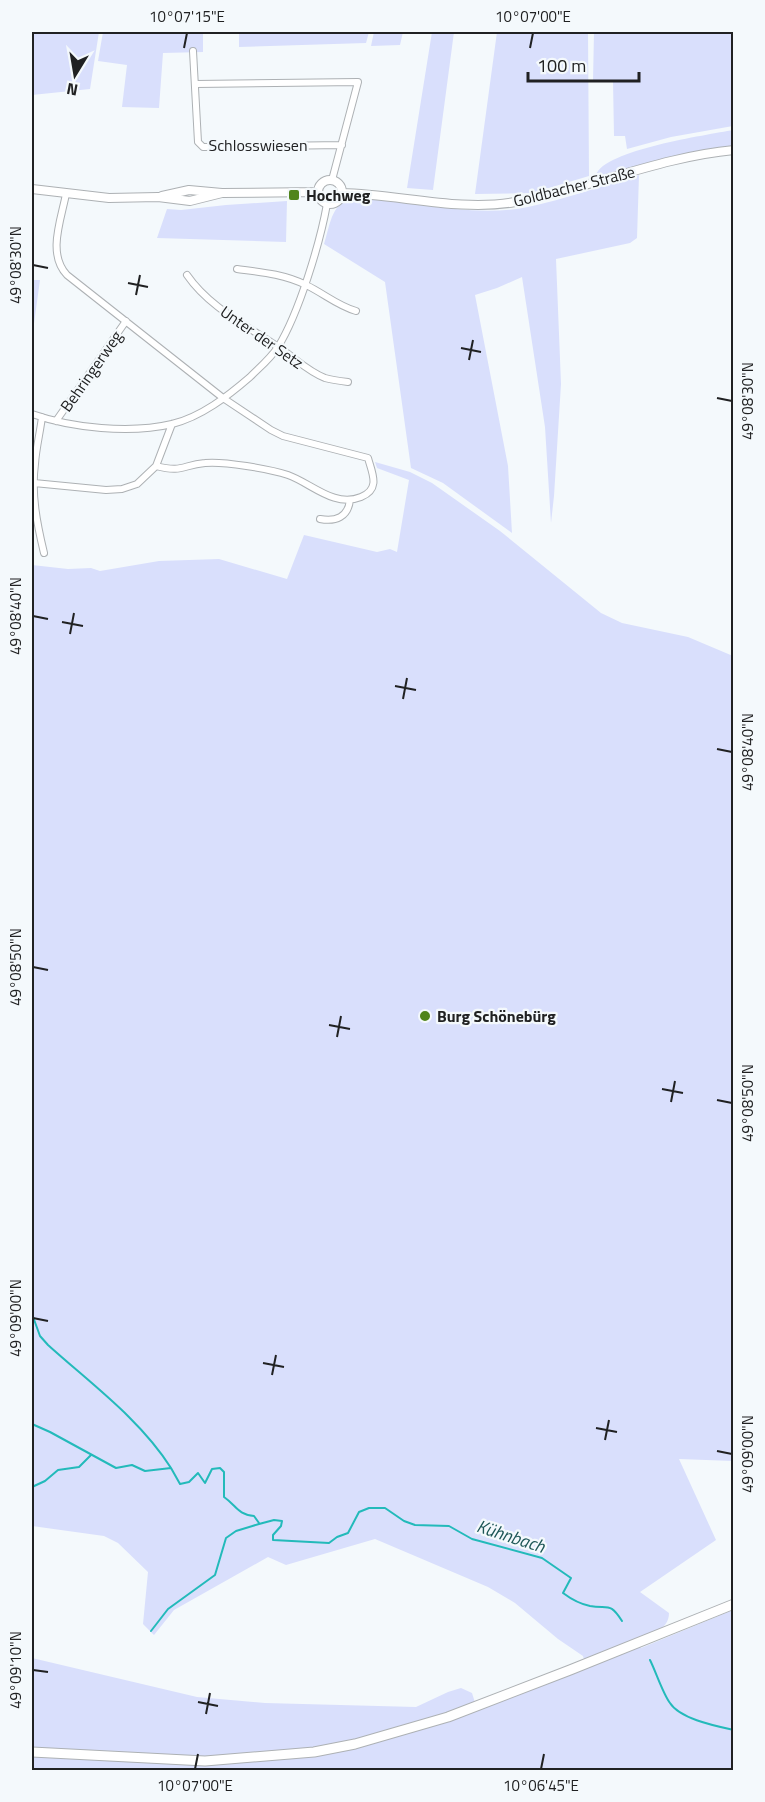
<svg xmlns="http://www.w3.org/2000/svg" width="765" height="1802" font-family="'Titillium Web',sans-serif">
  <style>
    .green { fill: #d9dffc }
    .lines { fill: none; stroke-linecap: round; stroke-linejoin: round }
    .stream { stroke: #23baba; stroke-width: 2 }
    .minor-casing { stroke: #adb1b4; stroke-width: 8 }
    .tertiary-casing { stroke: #adb1b4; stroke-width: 10 }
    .secondary-casing { stroke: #adb1b4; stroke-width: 11 }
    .minor { stroke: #fff; stroke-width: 6 }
    .tertiary { stroke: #fff; stroke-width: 8 }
    .secondary { stroke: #fff; stroke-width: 9 }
    .ticks { fill: none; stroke: #202122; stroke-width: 2 }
    .poi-dot { fill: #50841b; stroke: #f4f9fc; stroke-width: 2 }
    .labels { text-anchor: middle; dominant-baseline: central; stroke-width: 4.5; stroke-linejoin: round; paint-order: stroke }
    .street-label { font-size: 16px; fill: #202122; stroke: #f4f9fc }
    .poi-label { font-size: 16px; font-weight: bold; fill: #202122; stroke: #f4f9fc; text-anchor: start }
    .water-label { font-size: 18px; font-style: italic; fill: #1d5656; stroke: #f4f9fc }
    .neatline { fill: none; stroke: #202122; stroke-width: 2 }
    .ticks-label { font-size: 15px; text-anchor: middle; fill: #202122 }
  </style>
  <rect width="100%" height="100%" fill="#f4f9fc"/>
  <path class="green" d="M 32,32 L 99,32 L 90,89 L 32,95 Z
    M 103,32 L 203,32 L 203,52 L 163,53 L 159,108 L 122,107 L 127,65 L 98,61 Z
    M 239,32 L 369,32 L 366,43 L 239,47 Z
    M 374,32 L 403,32 L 400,45 L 371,46 Z
    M 432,32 L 454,32 L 433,190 L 407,188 Z
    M 497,32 L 588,32 L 589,176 L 532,193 L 475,194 Z
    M 594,32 L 733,32 L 733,126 L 671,137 L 627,149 L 625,136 L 614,136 L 613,81 L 593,81 Z
    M 733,130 L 733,148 L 667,159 L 599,177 L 596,175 C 604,150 707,135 733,130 Z
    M 639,175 L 637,238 L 630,243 L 556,259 L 561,384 L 554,496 L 551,523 L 545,427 L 522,277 L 497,288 L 475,295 L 508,466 L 512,533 L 443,483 L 411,468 L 385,282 L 324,244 C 331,223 331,200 358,196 C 411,202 476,218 528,207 C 565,199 602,186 639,175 Z
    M 287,201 L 286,242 L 157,238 L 167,209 L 181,210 L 226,205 Z
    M 32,280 L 40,280 L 32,338 Z
    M 375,462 L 410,472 L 432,483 L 500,531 L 601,613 L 622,623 L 688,637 L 733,656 L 733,1461 L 679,1459 L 716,1540 L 640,1592 L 669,1613 C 669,1630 651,1634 638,1640 L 641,1648 L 733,1610 L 733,1770 L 32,1770 L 32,1658 L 197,1697 L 265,1703 L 416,1707 L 448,1692 L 461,1688 L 472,1693 L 477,1709 L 586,1666 L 583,1656 L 558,1639 L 515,1603 L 488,1587 L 375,1539 L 286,1565 L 268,1557 L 174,1610 L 154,1635 L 143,1624 L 148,1572 L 118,1543 L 104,1536 L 32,1526 L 32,565 L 68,569 L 91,568 L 100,571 L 159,561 L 219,559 L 287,579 L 304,535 L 377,552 L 390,549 L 397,552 L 409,480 L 377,468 Z"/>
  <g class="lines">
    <path class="stream" d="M 32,1314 L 40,1336 L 48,1345 C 90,1383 140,1419 171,1468
      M 32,1424 L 50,1432 L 116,1468 L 132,1465 L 145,1471 L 171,1468 L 180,1484 L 189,1482 L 198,1473 L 205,1483 L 212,1469 L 220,1468 L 224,1472 L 224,1497 C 237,1506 237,1514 254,1516 L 259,1523
      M 32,1487 L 45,1481 L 58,1470 L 79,1467 L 91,1455
      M 151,1631 L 168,1609 L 215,1575 L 226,1538 L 236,1531 L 259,1524 L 274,1520 L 282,1521 L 281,1526 L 273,1535 L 273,1540 L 329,1543 L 337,1537 L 348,1533 L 359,1512 L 369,1508 L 385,1508 L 404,1521 L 415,1525 L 449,1526 L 472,1539 L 542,1558 L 571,1578 L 563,1593 C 571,1599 580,1604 590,1606 C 609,1609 610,1602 622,1621
      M 650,1660 C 656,1672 663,1694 670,1703 C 680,1719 716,1726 734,1730"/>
    <g class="minor-casing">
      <path id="minor" d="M 193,51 L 198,142 L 203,147 L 342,145
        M 196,84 L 358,82 L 332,180
        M 66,194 C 61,220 47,254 67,275 L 223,398 L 271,430 L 283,436 L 368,458 C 372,473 381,489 361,497 C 334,508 311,483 288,475 C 270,469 223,461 205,463 C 182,465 183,473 156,466
        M 237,269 C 260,272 284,274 306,285 C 323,293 338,306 356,311
        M 187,275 C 209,307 246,325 278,347 C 294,357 307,371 325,378 C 332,380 340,381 348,382
        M 32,414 C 72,428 130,434 172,424 C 201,417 228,396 250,377 C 260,367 270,359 278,347 C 299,313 320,243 327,204
        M 42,417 C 40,433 36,448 35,464 C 31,494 37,524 44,553
        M 56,421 L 126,321
        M 34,483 L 106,490 L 122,489 L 137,484 L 156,466 L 172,424
        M 320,519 C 336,522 348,517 350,500"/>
    </g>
    <g class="tertiary-casing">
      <path id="tertiary" d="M318 192a12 12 0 1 1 24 0a12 12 0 1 1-24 0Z
        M 32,189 L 109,198 L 158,197 L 190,201 L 222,193
        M 342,193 C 398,194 460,212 515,202 C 589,189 659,157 734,150
        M 162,196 L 189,190 L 222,193 L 318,192"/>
    </g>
    <g class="secondary-casing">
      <path id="secondary" d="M 32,1752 L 205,1761 L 314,1752 L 355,1744 L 448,1717 L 570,1670 L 734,1604"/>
    </g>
    <use href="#minor" class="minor"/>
    <use href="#tertiary" class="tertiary"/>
    <use href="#secondary" class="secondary"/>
  </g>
  <path class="ticks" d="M 184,48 L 187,33M 530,48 L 533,33M 33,265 L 48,268M 128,283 L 148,287M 136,295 L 140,275M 461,348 L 481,352M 469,360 L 473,340M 717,398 L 732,401M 33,616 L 48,619M 62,622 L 83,626M 70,634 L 74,613M 395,686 L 416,690M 403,699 L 407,678M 717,749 L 732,752M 33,967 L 48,970M 329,1025 L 350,1029M 337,1037 L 341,1016M 662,1089 L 683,1093M 717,1100 L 732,1103M 671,1102 L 675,1081M 33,1318 L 48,1321M 263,1363 L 284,1367M 272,1375 L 276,1355M 596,1428 L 617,1432M 605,1440 L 609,1420M 717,1451 L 732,1454M 33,1670 L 48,1672M 198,1702 L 218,1706M 206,1714 L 210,1693M 195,1769 L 198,1754M 541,1769 L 544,1754"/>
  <g class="poi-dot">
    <rect x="288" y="189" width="12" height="12" rx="3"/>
    <circle cx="425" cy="1016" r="6"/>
  </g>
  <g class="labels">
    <g class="street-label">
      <text x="258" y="145">Schlosswiesen</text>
      <text transform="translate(574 186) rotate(-14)">Goldbacher Straße</text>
      <text transform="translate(262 337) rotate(35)">Unter der Setz</text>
      <text transform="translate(91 371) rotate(-55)">Behringerweg</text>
    </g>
    <g class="poi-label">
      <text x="306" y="195">Hochweg</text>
      <text x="437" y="1016">Burg Schönebürg</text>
    </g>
    <g class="water-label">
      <text transform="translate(511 1536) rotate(18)">Kühnbach</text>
    </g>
  </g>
  <rect width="765" height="1802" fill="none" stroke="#f4f9fc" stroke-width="66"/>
  <g transform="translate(75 75) rotate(191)" stroke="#f4f9fc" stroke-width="4.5" paint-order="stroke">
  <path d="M0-4.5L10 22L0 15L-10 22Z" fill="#202122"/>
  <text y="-9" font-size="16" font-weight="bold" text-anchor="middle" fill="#202122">N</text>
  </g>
  <path d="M528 72v9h111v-9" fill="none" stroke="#202122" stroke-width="3"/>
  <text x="537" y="72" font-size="18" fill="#202122" stroke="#f4f9fc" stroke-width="4.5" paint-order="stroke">100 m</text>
  <rect x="33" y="33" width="699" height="1736" class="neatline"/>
  <g class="ticks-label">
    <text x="187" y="22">10°07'15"E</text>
    <text x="533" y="22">10°07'00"E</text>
    <text transform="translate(16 265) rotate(-90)" y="5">49°08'30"N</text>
    <text transform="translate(748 401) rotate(-90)" y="5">49°08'30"N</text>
    <text transform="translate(16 616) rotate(-90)" y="5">49°08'40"N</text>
    <text transform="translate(748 752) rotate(-90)" y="5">49°08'40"N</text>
    <text transform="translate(16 967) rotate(-90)" y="5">49°08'50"N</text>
    <text transform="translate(748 1103) rotate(-90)" y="5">49°08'50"N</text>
    <text transform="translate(16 1318) rotate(-90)" y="5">49°09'00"N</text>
    <text transform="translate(748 1454) rotate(-90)" y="5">49°09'00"N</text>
    <text transform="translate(16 1670) rotate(-90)" y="5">49°09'10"N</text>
    <text x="195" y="1791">10°07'00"E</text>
    <text x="541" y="1791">10°06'45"E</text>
  </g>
</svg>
